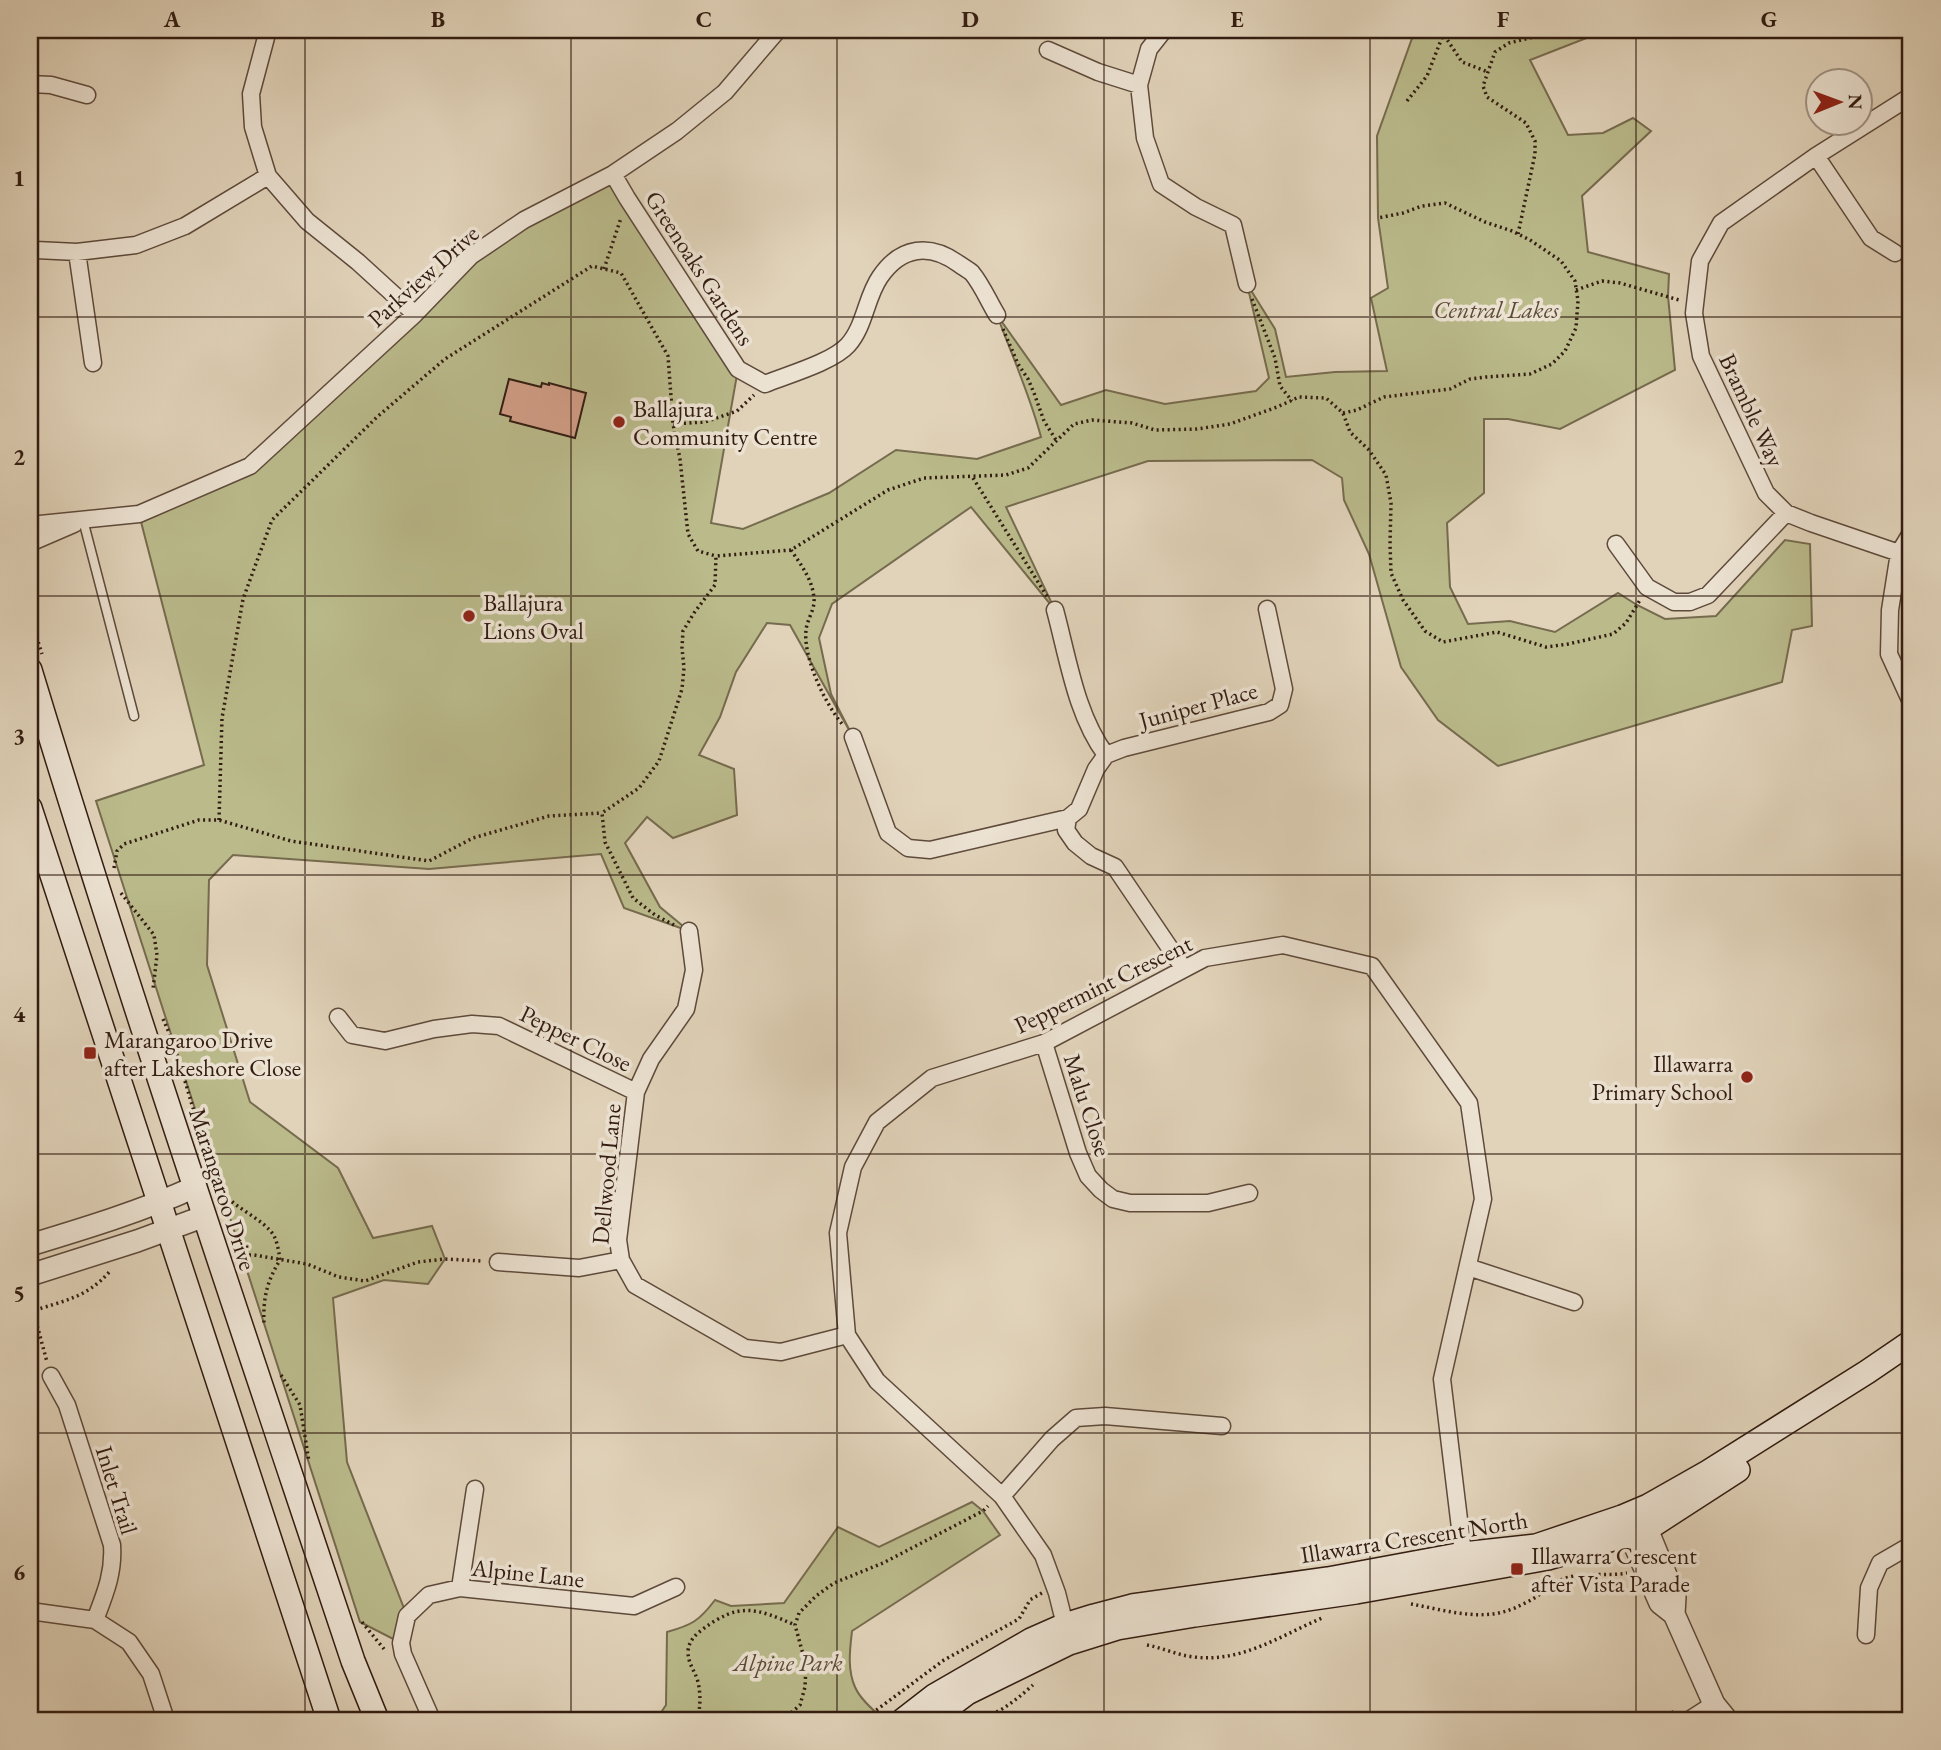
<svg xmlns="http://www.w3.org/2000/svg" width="1941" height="1750" font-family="'EB Garamond',serif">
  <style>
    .green { fill: #baba8b; stroke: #766b4e; stroke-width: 2 }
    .building { fill: #d29e87; stroke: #321c11; stroke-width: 2 }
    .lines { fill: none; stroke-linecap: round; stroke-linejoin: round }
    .service-casing { stroke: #5e4a3b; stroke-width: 11 }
    .minor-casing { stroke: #5e4a3b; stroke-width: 19 }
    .tertiary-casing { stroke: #5e4a3b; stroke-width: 24 }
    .secondary-casing { stroke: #321c11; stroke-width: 26 }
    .path { stroke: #321c11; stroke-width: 3.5; stroke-dasharray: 2 3.5; stroke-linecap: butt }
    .service { stroke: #ece2d2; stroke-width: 8 }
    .minor { stroke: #ece2d2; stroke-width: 16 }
    .tertiary { stroke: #ece2d2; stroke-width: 21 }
    .secondary { stroke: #ece2d2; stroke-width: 23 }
    .grid { fill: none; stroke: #321c11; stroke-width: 2; stroke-opacity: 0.55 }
    .poi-dot { fill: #8f2418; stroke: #ece2d2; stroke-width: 2.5 }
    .labels { text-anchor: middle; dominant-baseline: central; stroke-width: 7; stroke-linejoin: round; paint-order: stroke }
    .street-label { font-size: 24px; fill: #321c11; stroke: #ece2d2 }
    .park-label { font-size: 24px; font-style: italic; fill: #5b4b36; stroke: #ece2d2 }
    .poi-label { font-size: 24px; fill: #321c11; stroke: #ece2d2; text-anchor: start }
    .neatline { fill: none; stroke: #321c11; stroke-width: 2.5 }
    .grid-label { font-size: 23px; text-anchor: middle; font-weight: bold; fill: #321c11 }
  </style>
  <rect width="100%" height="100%" fill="#e1d3ba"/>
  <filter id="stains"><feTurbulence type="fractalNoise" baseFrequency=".00286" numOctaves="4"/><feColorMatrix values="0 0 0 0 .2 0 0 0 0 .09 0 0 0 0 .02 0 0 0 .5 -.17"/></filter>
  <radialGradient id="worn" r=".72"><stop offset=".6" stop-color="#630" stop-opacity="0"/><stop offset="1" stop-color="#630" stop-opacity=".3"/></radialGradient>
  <path class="green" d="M 1415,30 L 1607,30 L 1530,60 L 1568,135 L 1603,133 L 1633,118 L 1651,131 L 1582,196 L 1588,252 L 1669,274 L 1668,296 L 1675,370 L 1560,429 L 1508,419 L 1484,419 L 1484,493 L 1447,523 L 1450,587 L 1468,624 L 1510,621 L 1555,632 L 1618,593 L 1637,605 L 1665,619 L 1716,616 L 1785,540 L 1810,544 L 1812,626 L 1792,630 L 1782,682 L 1498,766 L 1438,720 L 1401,667 L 1369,554 L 1344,500 L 1342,478 L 1312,460 L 1148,461 L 1006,507 L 1055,610 L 971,507 L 832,604 L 819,638 L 831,694 L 853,737 L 790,625 L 767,623 L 736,672 L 720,717 L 699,755 L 734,769 L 737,815 L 673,838 L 647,817 L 625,843 L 660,907 L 689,931 L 624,908 L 601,854 L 429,869 L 233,855 L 209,880 L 207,965 L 250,1102 L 338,1168 L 373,1238 L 432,1226 L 445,1259 L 428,1284 L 384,1280 L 333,1298 L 347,1462 L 407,1616 L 401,1643 L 360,1622 L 96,801 L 204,765 L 139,514 L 250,466 L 471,256 L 613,174 L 738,369 L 711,523 L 743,529 L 829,493 L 896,450 L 977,459 L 1041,437 C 1030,395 1012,356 997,315 L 1061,405 L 1106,390 L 1165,404 L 1256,391 L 1269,378 L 1247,284 L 1275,329 L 1286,377 L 1335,372 L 1387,371 L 1371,298 L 1388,288 L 1378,218 L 1377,136 Z
    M 972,1502 L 983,1511 L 1000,1535 L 852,1631 C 850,1649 847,1669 855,1687 C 860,1699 875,1712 885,1720 L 656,1720 L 666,1705 L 667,1632 C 692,1625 699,1621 715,1600 L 731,1606 L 784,1603 L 838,1527 L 879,1547 Z"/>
  <path class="building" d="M 509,379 L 541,387 L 542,383 L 549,385 L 549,383 L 586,393 L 575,438 L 510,421 L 511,417 L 500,414 Z"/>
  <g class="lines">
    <g class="service-casing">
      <path id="service" d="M 83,520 L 134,716"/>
    </g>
    <g class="minor-casing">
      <path id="minor" d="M 268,30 L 251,94 L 253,127 L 268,176 L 307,221 L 358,262 L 415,314
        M 1164,30 L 1149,49 L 1139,85 L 1145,138 L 1161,184 L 1196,207 L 1233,225 L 1247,284
        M 1048,50 L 1098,72 L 1139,85
        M 30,84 L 51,85 L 87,95
        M 1816,156 L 1871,238 L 1895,253
        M 613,174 L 627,198 L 738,369 L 765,384 C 787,375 833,362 848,345 C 865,326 866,297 880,277 C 901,246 930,243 959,264 C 963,267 969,270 972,273 C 982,285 989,302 997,315
        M 30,246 L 36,250 L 77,252 L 136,245 L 185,226 L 268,176
        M 77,252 L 93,363
        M 30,525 L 139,514 L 250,466 L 415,314 L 471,256 L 524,220 L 613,174 L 677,131 L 725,92 L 778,30
        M 1911,533 L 1899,553 L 1890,610 L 1889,654 L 1911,702
        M 30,543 L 74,524
        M 1616,544 L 1647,587 L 1674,602 L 1690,602 L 1708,595 L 1786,513
        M 1899,553 L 1811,523 L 1786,513 L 1766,493 L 1701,356 L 1694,313 L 1700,261 L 1721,223 L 1816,156 L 1911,96
        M 1055,610 C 1068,658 1076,715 1106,755
        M 853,737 L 888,833 L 908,848 L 930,850 L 1068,818 L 1066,830 L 1075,843 L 1091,856 L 1115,867 L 1184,969
        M 1068,818 L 1079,809 L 1096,769 L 1106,755 L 1124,748 L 1269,712 L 1280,705 L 1284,689 L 1267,609
        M 689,931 L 694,970 L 686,1009 L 651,1059 L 636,1092 L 618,1240 L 621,1260 L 635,1285 L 745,1348 L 781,1352 L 847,1335
        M 338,1017 L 352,1035 L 385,1041 L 434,1029 L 472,1024 L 499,1026 L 636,1092
        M 1044,1043 L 1078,1153 L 1088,1176 L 1101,1190 L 1113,1199 L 1130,1203 L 1208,1203 L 1249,1193
        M 498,1262 L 579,1268 L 621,1260
        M 1468,1267 L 1574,1302
        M 51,1376 L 67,1405 L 112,1545 C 114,1573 105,1594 95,1620
        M 1002,1496 L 1052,1439 L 1076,1418 L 1105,1416 L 1222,1426
        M 460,1588 L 475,1489
        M 30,1611 L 95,1620 L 129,1642 L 151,1674 L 166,1720
        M 1067,1633 L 1057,1593 L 1043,1555 L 1002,1496 L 877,1381 L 847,1335 L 838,1233 L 853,1167 L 877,1122 L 932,1078 L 1044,1043 L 1205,958 L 1283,945 L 1372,966 L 1469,1103 L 1483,1199 L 1442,1379 L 1464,1561
        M 1866,1635 L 1869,1588 L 1880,1563 L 1911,1545
        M 432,1720 L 403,1654 L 401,1643 L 407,1616 L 429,1595 L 460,1588 L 634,1606 L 676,1587
        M 1689,1720 L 1714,1704"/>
    </g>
    <g class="tertiary-casing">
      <path id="tertiary" d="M 30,1245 C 86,1228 142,1211 195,1187
        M 30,1275 L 137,1241 L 205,1216
        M 1640,1515 L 1647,1529 L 1675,1597 L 1674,1614
        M 1623,1519 L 1660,1603 L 1674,1614 L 1714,1704 L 1727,1720"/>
    </g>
    <g class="secondary-casing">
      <path id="secondary" d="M 30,670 C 131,1003 243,1331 353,1661 L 377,1720
        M 30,808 L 329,1720
        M 903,1720 L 934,1696 L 1031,1640 L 1065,1625 L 1094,1616 L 1132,1606 L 1328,1579 L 1463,1554 L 1536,1546 L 1622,1517 L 1648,1506 L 1708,1472 L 1867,1372 L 1911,1342
        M 931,1720 L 967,1693 L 1069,1643 L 1117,1628 L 1195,1615 L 1356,1592 L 1548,1558 L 1647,1529 L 1738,1470"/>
    </g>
    <path class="path" d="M 1401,30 L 1444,35 L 1462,62 L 1488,72
      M 1407,101 L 1427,76 L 1445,30
      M 1518,234 L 1535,154 L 1535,141 L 1526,123 L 1487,97 L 1483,86 L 1495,52 L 1509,43 L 1562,30
      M 604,269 L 621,218
      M 1576,290 L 1602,281 L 1620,283 L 1679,300
      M 1252,299 L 1275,358 L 1280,386 L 1292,401
      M 1003,329 L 1018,364 L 1028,379 L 1034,393 L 1044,421 L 1056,440
      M 1343,413 L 1357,410 L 1384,397 L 1450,389 L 1470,379 L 1486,377 L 1530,374 L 1552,364 L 1565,351 L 1576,328 L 1578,301 L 1575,281 L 1561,261 L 1530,240 L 1512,231 L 1485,222 L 1445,203 L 1422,206 L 1403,213 L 1378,218
      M 673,424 L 705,422 L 737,411 L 754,395
      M 973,478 L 1048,598
      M 791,550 C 801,565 813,580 814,599 C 815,609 807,620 806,630 C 803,658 825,704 843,725
      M 30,569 L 36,559
      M 30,616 L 42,654
      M 219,820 L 222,718 L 243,599 L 272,520 L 377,417 L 445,359 L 592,266 L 621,273 L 668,356 L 673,424 L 680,459 L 688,534 L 698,551 L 716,556
      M 114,868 L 117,851 L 124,844 L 199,820 L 219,820 L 291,841 L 429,861 L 473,838 L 549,816 L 602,813
      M 121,893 L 154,935 L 157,955 L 153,989
      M 674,925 L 655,915 L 633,898 L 605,842 L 602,813 L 639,788 L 659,761 L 682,689 L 684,668 L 682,648 L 683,631 L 694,613 L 715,585 L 716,556 L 791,550 L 888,490 L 924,478 L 1006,475 L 1028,468 L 1074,424 L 1092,420 L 1132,423 L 1155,430 L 1197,429 L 1230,424 L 1277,407 L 1299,397 L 1326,398 L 1343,413 L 1350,432 L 1369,450 L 1386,475 L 1391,503 L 1390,544 L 1391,573 L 1403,600 L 1425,631 L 1443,642 L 1497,632 L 1546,647 L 1568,644 L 1613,634 L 1626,623 L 1640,600
      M 163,1019 L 174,1044 L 203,1142
      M 218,1185 C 229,1208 266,1218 275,1238 C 278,1245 279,1254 280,1260 C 266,1283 263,1299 264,1325
      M 238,1255 L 254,1255 L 307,1264 L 339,1277 L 365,1281 L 418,1262 L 445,1259 L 482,1261
      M 33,1310 L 47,1362
      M 30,1312 C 64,1300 86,1299 111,1270
      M 281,1375 L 300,1405 L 309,1462
      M 1411,1604 C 1445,1610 1483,1623 1517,1607 C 1523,1604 1530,1601 1536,1597 C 1545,1591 1552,1584 1563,1579 C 1584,1571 1606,1577 1627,1573
      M 362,1622 L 384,1649
      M 1147,1645 C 1163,1648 1177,1655 1194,1657 C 1241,1663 1280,1636 1322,1618
      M 698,1720 C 700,1707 701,1695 698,1682 C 695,1670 688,1665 688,1651 C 689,1641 695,1635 703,1629 C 739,1602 756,1608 795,1625
      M 783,1720 L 800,1705 L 805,1687 L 806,1665 L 795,1625 L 799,1613 L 816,1596 L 834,1583 L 883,1563 L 983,1511 L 988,1506
      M 863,1720 L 944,1660 L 1019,1619 L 1030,1600 L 1042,1593
      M 976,1720 C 999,1714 1015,1701 1033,1685
      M 1651,1720 L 1676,1711"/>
    <use href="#service" class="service"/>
    <use href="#minor" class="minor"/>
    <use href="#tertiary" class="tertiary"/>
    <use href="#secondary" class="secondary"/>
  </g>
  <path class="grid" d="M 305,30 L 305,1720M 571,30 L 571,1720M 837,30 L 837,1720M 1104,30 L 1104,1720M 1370,30 L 1370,1720M 1636,30 L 1636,1720M 30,317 L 1911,317M 30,596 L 1911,596M 30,875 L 1911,875M 30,1154 L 1911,1154M 30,1433 L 1911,1433"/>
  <g class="poi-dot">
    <circle cx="619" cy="422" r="7"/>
    <circle cx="469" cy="616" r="7"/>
    <rect x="83" y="1046" width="14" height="14" rx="3.5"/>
    <circle cx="1747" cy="1077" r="7"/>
    <rect x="1510" y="1562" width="14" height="14" rx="3.5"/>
  </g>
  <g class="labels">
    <g class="street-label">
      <text transform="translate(700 268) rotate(57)">Greenoaks Gardens</text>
      <text transform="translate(423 276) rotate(-42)">Parkview Drive</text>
      <text transform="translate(1752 410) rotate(65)">Bramble Way</text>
      <text transform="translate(1198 705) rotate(-15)">Juniper Place</text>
      <text transform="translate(1103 984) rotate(-26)">Peppermint Crescent</text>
      <text transform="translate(576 1038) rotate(26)">Pepper Close</text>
      <text transform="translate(1088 1105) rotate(72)">Malu Close</text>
      <text transform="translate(606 1174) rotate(-85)">Dellwood Lane</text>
      <text transform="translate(223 1189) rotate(72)">Marangaroo Drive</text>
      <text transform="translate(117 1490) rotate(73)">Inlet Trail</text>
      <text transform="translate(1414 1537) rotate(-9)">Illawarra Crescent North</text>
      <text transform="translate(528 1573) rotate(6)">Alpine Lane</text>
    </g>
    <g class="park-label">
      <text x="1496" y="309">Central Lakes</text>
      <text x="788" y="1662">Alpine Park</text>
    </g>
    <g class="poi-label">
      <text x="633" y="408">Ballajura<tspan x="633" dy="28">Community Centre</tspan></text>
      <text x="483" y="602">Ballajura<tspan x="483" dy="28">Lions Oval</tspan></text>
      <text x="104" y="1039">Marangaroo Drive<tspan x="104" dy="28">after Lakeshore Close</tspan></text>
      <text x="1733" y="1063" text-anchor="end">Illawarra<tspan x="1733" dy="28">Primary School</tspan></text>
      <text x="1531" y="1555">Illawarra Crescent<tspan x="1531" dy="28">after Vista Parade</tspan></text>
    </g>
  </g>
  <rect width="1941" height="1750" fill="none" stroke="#e1d3ba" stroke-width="77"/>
  <g transform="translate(1839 102) rotate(89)"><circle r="33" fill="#ece2d2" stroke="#a29385" stroke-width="2"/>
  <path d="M0-5L12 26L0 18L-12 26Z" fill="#8f2418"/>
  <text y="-10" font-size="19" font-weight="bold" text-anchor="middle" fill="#321c11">N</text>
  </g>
  <rect x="38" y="38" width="1864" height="1674" class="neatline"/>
  <g class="grid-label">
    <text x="172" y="27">A</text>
    <text x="438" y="27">B</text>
    <text x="704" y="27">C</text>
    <text x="970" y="27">D</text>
    <text x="1237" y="27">E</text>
    <text x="1503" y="27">F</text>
    <text x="1769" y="27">G</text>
    <text x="19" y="186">1</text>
    <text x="19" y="465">2</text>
    <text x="19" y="744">3</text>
    <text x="19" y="1022">4</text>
    <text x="19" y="1301">5</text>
    <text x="19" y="1580">6</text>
  </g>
  <rect width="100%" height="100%" filter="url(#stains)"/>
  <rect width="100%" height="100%" fill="url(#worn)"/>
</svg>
